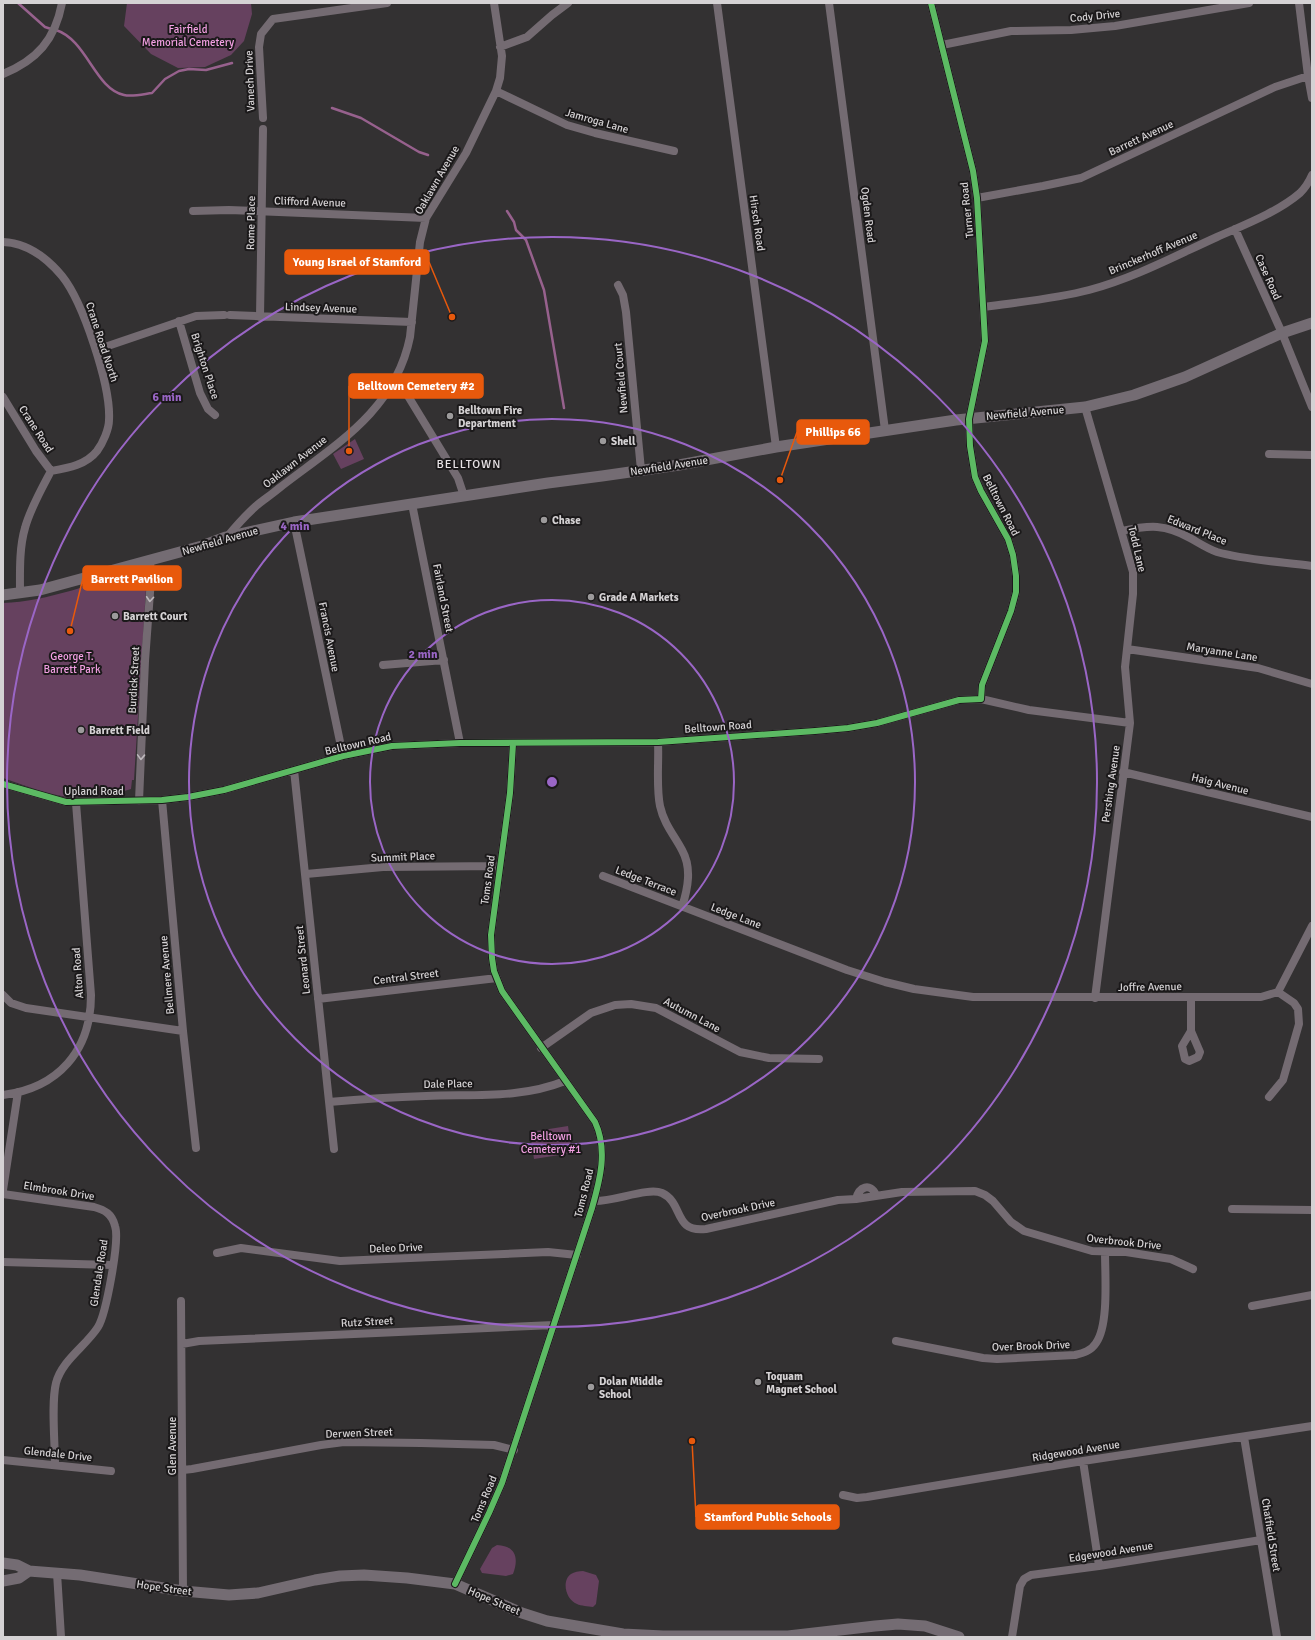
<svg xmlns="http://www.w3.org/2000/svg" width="1315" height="1640" font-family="Signika,sans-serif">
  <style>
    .green { fill: #66415f }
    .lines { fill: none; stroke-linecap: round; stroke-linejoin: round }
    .stream { stroke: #97618d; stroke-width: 2.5 }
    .minor { stroke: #746b72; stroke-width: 8 }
    .major { stroke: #746c73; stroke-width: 11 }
    .cycleway-casing { stroke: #1b191a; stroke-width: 8 }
    .cycleway { stroke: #5cba63; stroke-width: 6 }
    .oneway { stroke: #bdb8bc }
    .ring { fill: none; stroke: #9a66c6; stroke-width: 2 }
    .poi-dot { fill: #9c9a9b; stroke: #1b191a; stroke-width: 1.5 }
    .labels { text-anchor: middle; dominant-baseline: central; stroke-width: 4; stroke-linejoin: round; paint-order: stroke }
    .street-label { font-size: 11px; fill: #d5d2d4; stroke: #1b191a }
    .park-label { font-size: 11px; fill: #f29fe2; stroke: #1b191a }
    .poi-label { font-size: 11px; font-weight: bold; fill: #d5d2d4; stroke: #1b191a; text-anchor: start }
    .neighbourhood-label { font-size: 12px; letter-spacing: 1px; fill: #e8e3e6; stroke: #1b191a }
    .centre { fill: #9a66c6; stroke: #1b191a; stroke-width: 2 }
    .ring-label { font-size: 12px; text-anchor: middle; font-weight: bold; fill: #9a66c6; stroke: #1b191a; stroke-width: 4; stroke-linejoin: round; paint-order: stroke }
    .leader { fill: none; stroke: #e8590c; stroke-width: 1.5 }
    .callout-dot { fill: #e8590c; stroke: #1b191a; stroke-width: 1.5 }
    .callout { fill: #e8590c; stroke: #e8590c; stroke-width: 1.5 }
    .callout-label { font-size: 12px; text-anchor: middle; font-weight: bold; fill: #fff }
  </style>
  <rect width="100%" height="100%" fill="#333132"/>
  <path class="green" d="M 127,3 L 251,3 L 252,14 L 244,41 L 231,55 L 205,67 L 178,68 L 151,54 L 124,26 Z
    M 355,439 L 364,459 L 341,469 L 333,454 Z
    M 141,571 L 144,572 L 146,577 L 146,589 L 134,780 L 132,780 L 131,789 L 121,792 L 120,795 L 67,797 L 46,793 L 3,778 L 3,603 C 47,602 97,581 141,571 Z
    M 568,1126 L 572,1153 L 534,1159 L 530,1132 Z
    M 497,1545 C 516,1546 519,1558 513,1574 L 506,1576 L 482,1573 L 480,1569 L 492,1548 Z
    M 583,1571 L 596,1575 L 599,1581 L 596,1604 L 593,1607 C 588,1606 581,1606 577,1604 C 566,1600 561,1581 571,1574 C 574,1572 579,1571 583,1571 Z"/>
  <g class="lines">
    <path class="stream" d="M 18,3 L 45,27 L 51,29
      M 56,30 C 87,40 95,89 124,95 C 132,97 144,94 152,93 L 165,79 L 179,71 L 189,69 L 206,70 L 232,63
      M 332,108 L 361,118 L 419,152 L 428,155
      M 507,211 L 514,222 L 516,230 L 526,240 L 544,290 L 564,408"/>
    <path class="minor" d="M 717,3 L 776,447
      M 829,3 L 885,430
      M 1299,3 L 1308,76 L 1312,98
      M 942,45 L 1011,31 L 1071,30 L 1115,26 L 1249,3
      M 500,47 L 527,37 L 552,15 L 568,3
      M 3,74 C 37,60 55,40 62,3
      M 496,91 L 567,125 L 595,133 L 674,151
      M 263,118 L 259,47 L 261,34 L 273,19 L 387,3
      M 977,198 L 1043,186 L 1081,178 L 1275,87 L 1308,76
      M 193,211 L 229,210 L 426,218
      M 1235,229 L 1282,333 L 1312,407
      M 3,242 C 28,243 47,258 62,276 C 83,302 111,386 109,420 C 109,429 103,443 97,451 C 86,465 68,468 51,471 C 42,488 30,509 25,528 C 19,548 20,573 20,594
      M 618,285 L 623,295 L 626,312 L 641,470
      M 984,307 C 1019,302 1055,299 1089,290 C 1134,278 1175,256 1217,237 C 1244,225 1278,212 1300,193 C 1305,188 1309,182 1312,175
      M 230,315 L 412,322
      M 260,317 L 263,129
      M 179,321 L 200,393 L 208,409 L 215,415
      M 96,350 L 196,316 L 224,315
      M 397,378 L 458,478 L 464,496
      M 3,397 L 36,451 L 51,471
      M 1085,407 L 1133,572 L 1133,594 L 1125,667 L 1130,723 L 1095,998
      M 1269,454 L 1312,455
      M 412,504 L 460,743
      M 294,522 L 343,756
      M 1122,531 C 1150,525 1165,524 1190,538 C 1199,543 1208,549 1217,552 C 1245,560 1283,562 1312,566
      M 227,537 C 236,526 246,515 256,506 C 263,500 271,495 278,489 C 333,446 395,412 410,337 L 420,242 L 426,218 L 466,153 L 496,91 L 500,78 L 502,56 L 494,3
      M 1127,649 L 1258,668 L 1312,684
      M 383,665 L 444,660
      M 981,699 L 1029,710 L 1130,723
      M 658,742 C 659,763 656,786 660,806 C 664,824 674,835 682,850 C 692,868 688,888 682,907
      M 294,770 L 334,1149
      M 1123,772 L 1312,817
      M 3,784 L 66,802 L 162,800 L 188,797 L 224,790 L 343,756 L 392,746 L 460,743 L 658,742 L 815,731 L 848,728 L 877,723 L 959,700 L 981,699 L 982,685 L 1011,611 L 1016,592 L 1016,576 L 1013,555 L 1008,539 L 981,491 L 975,477 L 970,446 L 969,419 L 985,341 L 977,198 L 973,171 L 931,3
      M 162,800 L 183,1031 L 196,1148
      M 139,801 L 145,661 L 151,579 L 150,560
      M 306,874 L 383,867 L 500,866
      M 603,876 L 847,970 L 885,982 L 914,989 L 973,997 L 1261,997 L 1278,992 L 1312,926
      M 3,995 L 11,1003 L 26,1008 L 183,1031
      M 318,999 L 497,978
      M 1191,1031 L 1182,1046 L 1185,1059 L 1189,1061 L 1198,1057 L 1200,1052 L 1191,1031 L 1191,997
      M 541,1048 L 591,1013 L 615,1005 L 631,1004 L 656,1008 L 740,1052 L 769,1058 L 819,1059
      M 3,1095 C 58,1088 91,1051 91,995 L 76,803
      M 1269,1097 L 1283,1080 L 1299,1024 L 1298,1009 L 1294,1003 L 1278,992
      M 329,1102 C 362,1099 394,1097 426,1096 C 474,1094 520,1099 565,1081
      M 3,1190 L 18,1092
      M 3,1194 L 94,1207 C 105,1210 112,1214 115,1226 C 120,1240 106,1314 98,1327 C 86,1346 62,1360 56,1383 C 51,1403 55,1442 55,1465
      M 856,1199 C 859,1187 870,1182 876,1195
      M 594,1201 C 613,1202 648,1187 662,1193 C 684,1203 673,1233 706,1229 L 838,1200 L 856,1199 L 902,1192 L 975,1191 L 985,1195 L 993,1201 L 1011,1222 L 1024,1231 L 1092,1251 L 1126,1252 L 1171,1259 L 1193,1269
      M 1232,1209 L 1312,1210
      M 217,1253 L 241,1248 L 340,1261 L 548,1252 L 577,1255
      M 3,1262 L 112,1265
      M 181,1301 L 183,1591
      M 1252,1306 L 1312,1295
      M 896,1341 L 983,1358 L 997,1359 L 1075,1355 C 1083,1353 1091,1351 1096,1343 C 1109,1325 1105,1275 1105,1252
      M 182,1344 L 199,1341 L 554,1325
      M 1244,1437 L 1277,1637
      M 3,1460 L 111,1471
      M 1083,1461 L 1099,1566
      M 183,1470 L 192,1469 L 321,1445 L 344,1442 L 421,1443 L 494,1445 L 514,1450
      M 843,1495 L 857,1498 L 867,1497 L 1083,1461 L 1312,1426
      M 57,1573 L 61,1637
      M 455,1584 L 489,1513 L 502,1483 L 592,1208 C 600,1180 608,1150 595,1122 L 509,1001 L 502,991 L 494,971 L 492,958 L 491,935 L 510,793 L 513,744
      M 1012,1637 L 1020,1586 L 1024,1579 L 1031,1575 L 1099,1566 L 1261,1540"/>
    <path class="major" d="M 3,595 L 40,590 L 202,546 L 226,537 L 294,522 L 548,483 L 602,476 L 679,465 L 776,447 L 956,420 L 1085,407 L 1134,395 L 1185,377 L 1282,333 L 1312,323
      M 3,1563 L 17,1565 L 29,1571 L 80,1575 L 183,1591 L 229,1595 L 258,1593 L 315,1580 L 340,1576 L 364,1575 L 407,1578 L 455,1584 L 522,1613 L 547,1621 L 623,1634 L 663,1636 L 788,1636 L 875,1626 L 898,1624 L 925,1626 L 959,1637
      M 3,1581 L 19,1578 L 29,1571"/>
    <g class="cycleway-casing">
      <path id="cycleway" d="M 3,784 L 66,802 L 162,800 L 188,797 L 224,790 L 343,756 L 392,746 L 460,743 L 658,742 L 815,731 L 848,728 L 877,723 L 959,700 L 981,699 L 982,685 L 1011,611 L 1016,592 L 1016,576 L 1013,555 L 1008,539 L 981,491 L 975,477 L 970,446 L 969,419 L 985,341 L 977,198 L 973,171 L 931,3
        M 455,1584 L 489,1513 L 502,1483 L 592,1208 C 600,1180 608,1150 595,1122 L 509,1001 L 502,991 L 494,971 L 492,958 L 491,935 L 510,793 L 513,744"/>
    </g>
    <use href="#cycleway" class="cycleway"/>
  </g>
  <defs><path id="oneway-chevron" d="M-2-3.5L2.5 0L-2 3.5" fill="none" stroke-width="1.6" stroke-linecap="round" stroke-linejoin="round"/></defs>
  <g class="oneway">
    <use href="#oneway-chevron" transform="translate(150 599) rotate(94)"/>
    <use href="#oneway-chevron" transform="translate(141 757) rotate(92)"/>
  </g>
  <g class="ring">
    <circle cx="552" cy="782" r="182"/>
    <circle cx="552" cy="782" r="363"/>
    <circle cx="552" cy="782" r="545"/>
  </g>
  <g class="poi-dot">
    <circle cx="450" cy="416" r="4"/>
    <circle cx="603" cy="441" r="4"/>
    <circle cx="544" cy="520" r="4"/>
    <circle cx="591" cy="597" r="4"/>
    <circle cx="115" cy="616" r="4"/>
    <circle cx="81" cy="730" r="4"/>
    <circle cx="758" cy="1382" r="4"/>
    <circle cx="591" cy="1387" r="4"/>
  </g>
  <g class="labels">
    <g class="street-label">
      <text transform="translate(1095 16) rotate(-6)">Cody Drive</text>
      <text transform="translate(250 81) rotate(-92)">Vanech Drive</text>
      <text transform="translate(597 121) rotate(16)">Jamroga Lane</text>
      <text transform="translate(1141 138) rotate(-25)">Barrett Avenue</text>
      <text transform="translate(437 180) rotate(-60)">Oaklawn Avenue</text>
      <text transform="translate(310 202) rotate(2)">Clifford Avenue</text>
      <text transform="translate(967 210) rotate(-96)">Turner Road</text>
      <text transform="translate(868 215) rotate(83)">Ogden Road</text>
      <text transform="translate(251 223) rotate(-89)">Rome Place</text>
      <text transform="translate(757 223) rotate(82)">Hirsch Road</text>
      <text transform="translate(1153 253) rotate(-23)">Brinckerhoff Avenue</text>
      <text transform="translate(1268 277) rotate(66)">Case Road</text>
      <text transform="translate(321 308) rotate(2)">Lindsey Avenue</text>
      <text transform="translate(102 342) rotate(72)">Crane Road North</text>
      <text transform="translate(205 366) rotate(72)">Brighton Place</text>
      <text transform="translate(621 378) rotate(-95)">Newfield Court</text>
      <text transform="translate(1025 413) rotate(-5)">Newfield Avenue</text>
      <text transform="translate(36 429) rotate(57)">Crane Road</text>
      <text transform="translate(295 462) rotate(-38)">Oaklawn Avenue</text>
      <text transform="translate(669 466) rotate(-9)">Newfield Avenue</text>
      <text transform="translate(1001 505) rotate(63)">Belltown Road</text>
      <text transform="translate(1197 530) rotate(22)">Edward Place</text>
      <text transform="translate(220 541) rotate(-16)">Newfield Avenue</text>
      <text transform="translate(1137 549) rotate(77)">Todd Lane</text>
      <text transform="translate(443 598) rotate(79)">Fairland Street</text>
      <text transform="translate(329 637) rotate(79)">Francis Avenue</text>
      <text transform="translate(1222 652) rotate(9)">Maryanne Lane</text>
      <text transform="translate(134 680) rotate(-87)">Burdick Street</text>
      <text transform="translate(718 727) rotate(-4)">Belltown Road</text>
      <text transform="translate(358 744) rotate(-13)">Belltown Road</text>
      <text transform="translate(1111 784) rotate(-82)">Pershing Avenue</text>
      <text transform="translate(1220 784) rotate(14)">Haig Avenue</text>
      <text x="94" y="791">Upland Road</text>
      <text transform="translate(403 857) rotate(-2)">Summit Place</text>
      <text transform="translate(488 880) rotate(-82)">Toms Road</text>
      <text transform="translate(646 881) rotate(21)">Ledge Terrace</text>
      <text transform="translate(736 916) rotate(21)">Ledge Lane</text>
      <text transform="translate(303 960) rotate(-96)">Leonard Street</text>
      <text transform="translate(78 973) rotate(-94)">Alton Road</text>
      <text transform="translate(167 975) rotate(-95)">Bellmere Avenue</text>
      <text transform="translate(406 977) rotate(-7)">Central Street</text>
      <text transform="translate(1150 987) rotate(-1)">Joffre Avenue</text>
      <text transform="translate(692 1015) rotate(28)">Autumn Lane</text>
      <text transform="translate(448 1084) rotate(-1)">Dale Place</text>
      <text transform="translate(59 1191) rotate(9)">Elmbrook Drive</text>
      <text transform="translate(584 1193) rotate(-76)">Toms Road</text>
      <text transform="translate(738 1210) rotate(-12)">Overbrook Drive</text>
      <text transform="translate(1124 1242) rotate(6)">Overbrook Drive</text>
      <text transform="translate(396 1248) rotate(-2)">Deleo Drive</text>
      <text transform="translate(99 1273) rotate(-81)">Glendale Road</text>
      <text transform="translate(367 1322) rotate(-3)">Rutz Street</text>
      <text transform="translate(1031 1346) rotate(-2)">Over Brook Drive</text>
      <text transform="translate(359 1433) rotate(-2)">Derwen Street</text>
      <text transform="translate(172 1446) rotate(-90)">Glen Avenue</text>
      <text transform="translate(1076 1451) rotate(-9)">Ridgewood Avenue</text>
      <text transform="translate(58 1454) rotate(6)">Glendale Drive</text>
      <text transform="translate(484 1499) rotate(-67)">Toms Road</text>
      <text transform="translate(1271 1535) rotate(81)">Chatfield Street</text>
      <text transform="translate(1111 1552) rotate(-9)">Edgewood Avenue</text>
      <text transform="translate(164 1588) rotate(8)">Hope Street</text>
      <text transform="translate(494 1601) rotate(23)">Hope Street</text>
    </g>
    <g class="park-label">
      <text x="188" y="29">Fairfield<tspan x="188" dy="13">Memorial Cemetery</tspan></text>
      <text x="72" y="656">George T.<tspan x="72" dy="13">Barrett Park</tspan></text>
      <text x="551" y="1136">Belltown<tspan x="551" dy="13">Cemetery #1</tspan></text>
    </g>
    <g class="poi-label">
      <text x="458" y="410">Belltown Fire<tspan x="458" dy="13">Department</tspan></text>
      <text x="611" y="441">Shell</text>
      <text x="552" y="520">Chase</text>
      <text x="599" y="597">Grade A Markets</text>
      <text x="123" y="616">Barrett Court</text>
      <text x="89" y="730">Barrett Field</text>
      <text x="766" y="1376">Toquam<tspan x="766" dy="13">Magnet School</tspan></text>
      <text x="599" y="1381">Dolan Middle<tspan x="599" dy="13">School</tspan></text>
    </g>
    <g class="neighbourhood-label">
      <text x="469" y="464">BELLTOWN</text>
    </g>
  </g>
  <circle cx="552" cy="782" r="6" class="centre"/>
  <g class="ring-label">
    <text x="167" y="401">6 min</text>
    <text x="295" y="530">4 min</text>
    <text x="423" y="658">2 min</text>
  </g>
  <path class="leader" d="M452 317L429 262M349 451L349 386M780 480L797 432M70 631L83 578M692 1441L696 1517"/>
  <g class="callout-dot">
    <circle cx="452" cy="317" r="4"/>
    <circle cx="349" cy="451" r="4"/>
    <circle cx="780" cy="480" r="4"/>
    <circle cx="70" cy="631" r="4"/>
    <circle cx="692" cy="1441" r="4"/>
  </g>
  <g class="callout">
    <rect x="285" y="250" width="144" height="24" rx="4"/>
    <rect x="349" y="374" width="134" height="24" rx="4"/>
    <rect x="797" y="420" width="72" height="24" rx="4"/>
    <rect x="83" y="566" width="98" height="24" rx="4"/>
    <rect x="696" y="1505" width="143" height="24" rx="4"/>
  </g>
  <g class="callout-label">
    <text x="357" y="266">Young Israel of Stamford</text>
    <text x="416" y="390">Belltown Cemetery #2</text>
    <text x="833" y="436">Phillips 66</text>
    <text x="132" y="583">Barrett Pavilion</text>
    <text x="768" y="1521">Stamford Public Schools</text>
  </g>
  <rect width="1315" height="1640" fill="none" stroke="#d5d2d4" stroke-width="8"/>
</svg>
